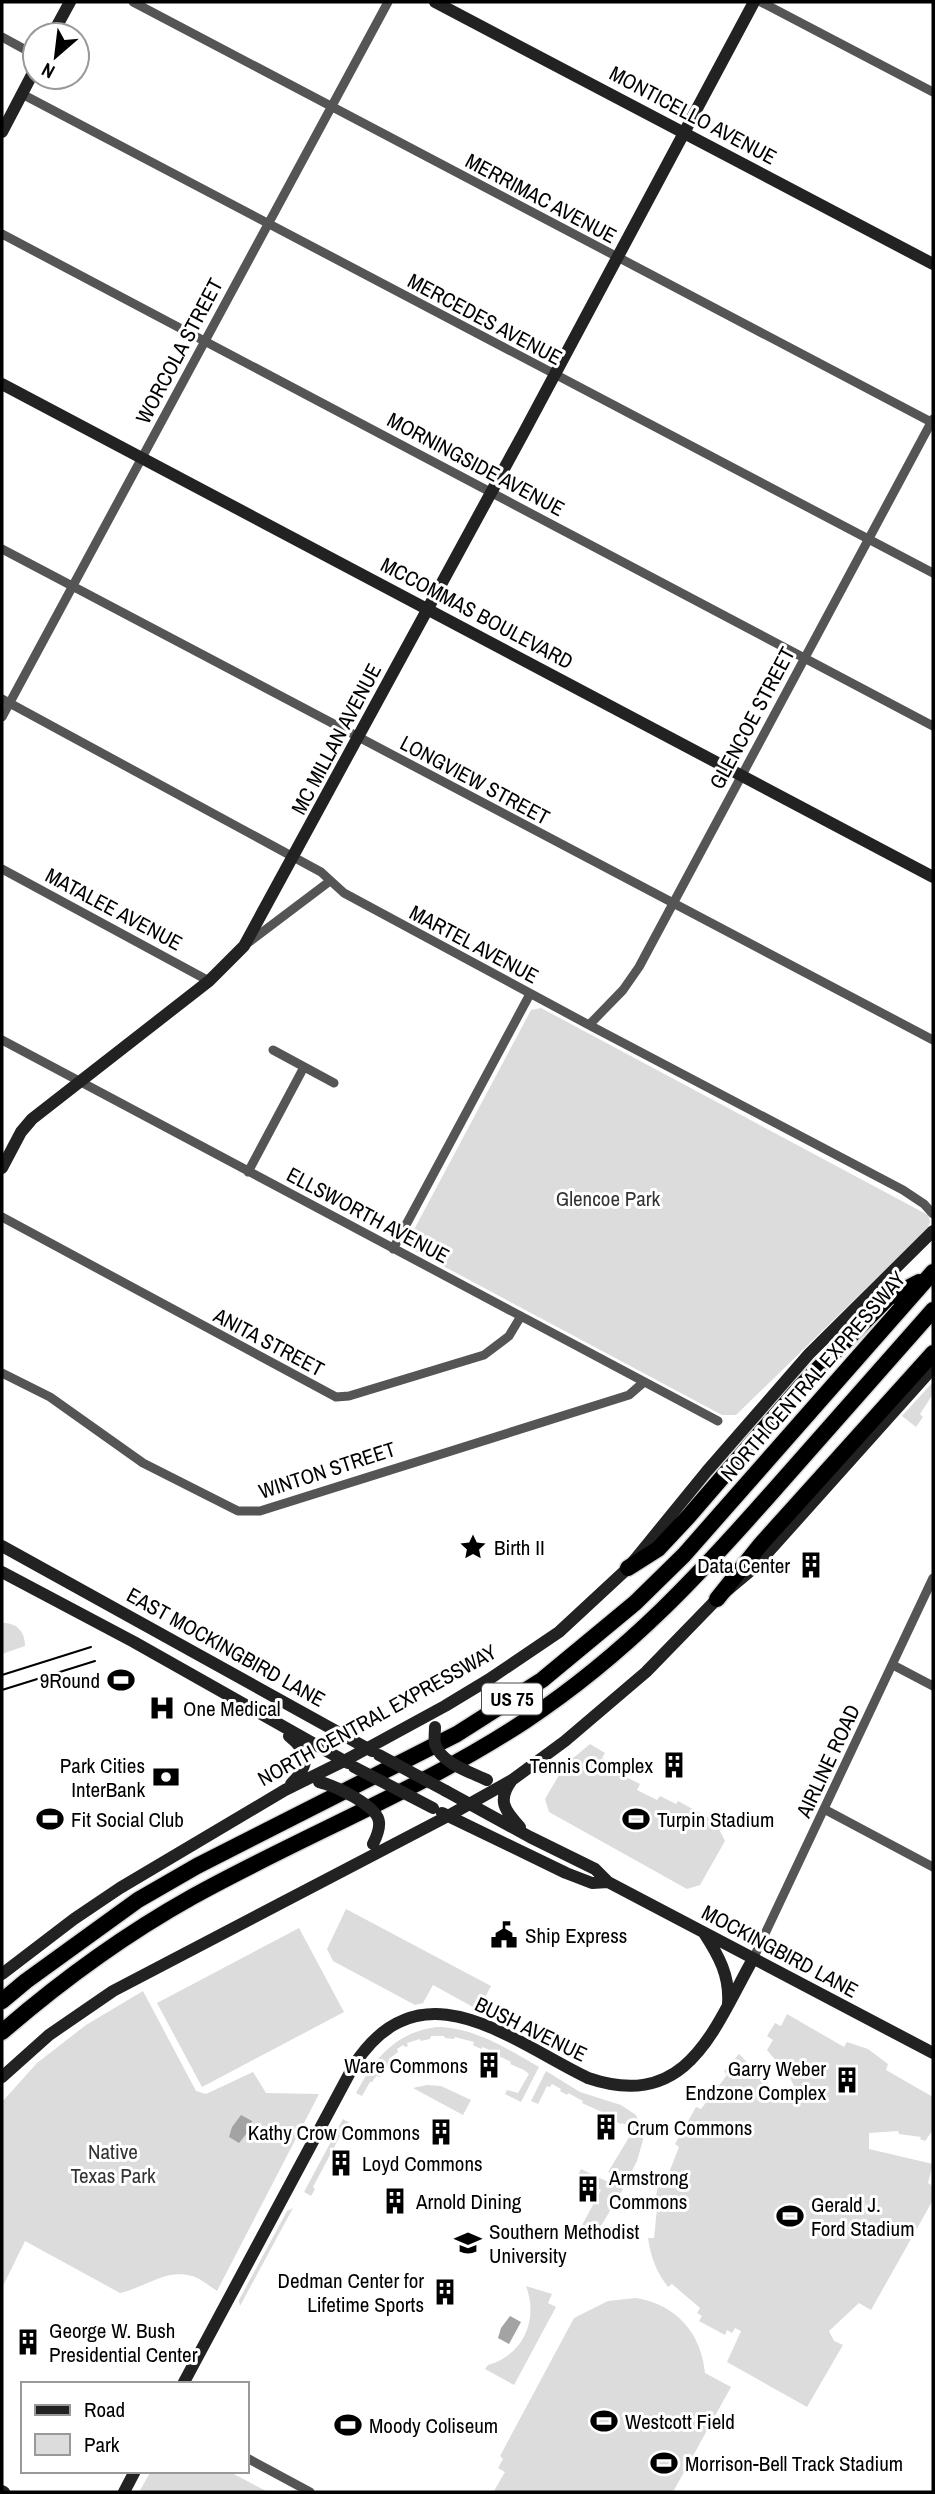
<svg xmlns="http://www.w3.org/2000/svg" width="935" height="2494" font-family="'Archivo Narrow',sans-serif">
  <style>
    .green { fill: #dcdcdc }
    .water { fill: #a3a3a3 }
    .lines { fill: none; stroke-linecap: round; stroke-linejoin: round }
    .highway-casing { stroke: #dbdbdb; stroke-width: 19 }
    .street { stroke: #555; stroke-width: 9 }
    .secondary { stroke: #222; stroke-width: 12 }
    .highway { stroke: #000; stroke-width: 16 }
    .tram { stroke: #000; stroke-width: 2 }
    .secondary-bridge { stroke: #222; stroke-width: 12 }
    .labels { text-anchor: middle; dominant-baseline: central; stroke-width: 6; stroke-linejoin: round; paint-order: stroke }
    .shield { fill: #fff; stroke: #4c4c4c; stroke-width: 2 }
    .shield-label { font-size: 19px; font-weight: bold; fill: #000 }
    .street-label { font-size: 21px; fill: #000; stroke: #fff }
    .park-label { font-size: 21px; fill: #333; stroke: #fff }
    .poi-label { font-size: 21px; fill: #000; stroke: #fff; text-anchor: start }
  </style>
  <rect width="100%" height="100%" fill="#fff"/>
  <path class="green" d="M 541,1008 L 928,1215 L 930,1221 L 928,1228 L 736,1415 L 722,1415 L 413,1250 L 409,1239 L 531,1010 Z
    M 933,1382 L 933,1394 L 920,1414 L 923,1417 L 916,1427 L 902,1416 Z
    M 2,1623 C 17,1623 25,1631 25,1646 L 2,1654 Z
    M 590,1744 L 605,1753 L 602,1758 L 626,1772 L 624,1776 L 640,1784 L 637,1790 L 657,1800 L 660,1796 L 676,1804 L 678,1801 L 722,1825 L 720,1831 L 725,1841 L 700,1885 L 687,1889 L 549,1812 L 545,1799 L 565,1765 Z
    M 346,1909 L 491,1986 L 481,2005 L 473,2007 L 433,1985 L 423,2003 L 415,2005 L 333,1961 L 327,1949 Z
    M 299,1928 L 344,2012 L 202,2087 L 157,2003 Z
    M 143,1991 L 196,2091 L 206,2094 L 253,2072 L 266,2093 L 319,2094 L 217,2291 C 209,2286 200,2278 192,2276 C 166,2268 144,2288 120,2293 L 25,2241 L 2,2288 L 2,2102 L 37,2063 L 86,2025 Z
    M 787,2014 L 844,2047 L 847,2042 L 868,2049 L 888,2064 L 886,2070 L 933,2097 L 933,2130 L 925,2141 L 920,2139 L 921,2137 L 899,2134 L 898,2131 L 869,2133 L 869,2149 L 933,2164 L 928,2183 L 933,2186 L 933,2200 L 871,2310 L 859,2303 L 829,2331 L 834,2341 L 843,2345 L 807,2407 L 727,2362 L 741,2331 L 735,2328 L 732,2333 L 727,2330 L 725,2335 L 699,2321 L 702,2316 L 697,2313 L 700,2308 L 672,2284 L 668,2287 C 656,2271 651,2258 648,2238 L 654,2238 L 657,2209 L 653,2207 L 658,2187 L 663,2188 L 679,2147 L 675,2144 L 696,2107 L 701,2109 L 727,2075 L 724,2071 L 739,2054 L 785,2101 L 797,2092 L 785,2068 L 782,2068 L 767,2050 L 773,2040 L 767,2036 L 775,2023 L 781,2026 Z
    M 436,2027 C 475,2027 507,2049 539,2067 L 521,2102 L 505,2094 L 507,2090 L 518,2093 L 529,2074 L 524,2070 L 510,2064 L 511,2062 L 501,2057 L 499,2058 L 492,2054 L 493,2052 L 483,2047 L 481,2049 L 473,2045 L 474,2042 L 455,2037 L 454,2039 L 445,2038 L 444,2036 L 431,2036 L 430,2039 L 421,2041 L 420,2039 L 407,2043 L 408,2046 L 405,2047 L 403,2045 L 397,2049 L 398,2052 L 389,2059 L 391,2062 L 380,2077 L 376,2076 L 372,2082 L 370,2082 L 362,2096 L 356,2093 C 375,2058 395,2033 436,2027 Z
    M 546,2071 L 580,2092 L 621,2105 L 636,2115 L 643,2131 L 643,2140 L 637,2161 L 625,2185 L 609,2176 L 610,2173 L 608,2172 L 631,2134 L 632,2128 L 622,2123 L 621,2124 L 614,2121 L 615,2118 L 582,2103 L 583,2101 L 568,2093 L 567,2095 L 560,2091 L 561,2089 L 552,2084 L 550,2087 L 547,2086 L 538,2104 L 531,2101 Z
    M 427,2085 L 441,2086 L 471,2100 L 463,2115 L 413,2088 Z
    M 343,2119 L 350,2123 L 348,2127 L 345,2127 L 313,2187 L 315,2189 L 311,2196 L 304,2192 Z
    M 581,2169 L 623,2189 L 598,2231 L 581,2234 L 579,2227 L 581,2227 L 601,2190 L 577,2177 Z
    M 293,2208 L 240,2306 L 239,2300 L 287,2211 Z
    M 526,2286 L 552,2294 L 548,2303 L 556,2307 L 514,2385 L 485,2369 L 488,2365 C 523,2355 539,2320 526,2286 Z
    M 636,2298 C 677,2305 701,2333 705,2373 L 731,2387 L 673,2492 L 494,2491 L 505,2472 L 498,2468 L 503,2459 L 500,2456 L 574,2318 L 608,2301 Z
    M 151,2471 L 228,2471 L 268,2492 L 139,2492 Z"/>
  <path class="water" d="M 241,2115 L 252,2121 L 247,2133 L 239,2143 L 229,2137 L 232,2127 Z
    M 510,2316 L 521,2322 L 509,2344 L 498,2338 L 501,2328 Z"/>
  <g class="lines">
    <g class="highway-casing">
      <path id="highway" d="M 628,1568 L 658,1549 L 688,1517 L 801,1386 L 888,1298 L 919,1282
        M 717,1599 L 761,1544 L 933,1353
        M 2,2001 L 26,1981 L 138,1900 L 197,1866 L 457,1734 L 542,1680 L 635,1603 L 684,1555 L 933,1272
        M 2,2032 C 61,1981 124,1935 192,1897 C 302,1836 420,1790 525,1721 C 628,1653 702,1572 782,1481 C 833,1424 883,1367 933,1310"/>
    </g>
    <path class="street" d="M 133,2 L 933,423
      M 761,2 L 933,92
      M 2,37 L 35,55
      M 22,94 L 933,573
      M 2,234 L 933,726
      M 2,549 L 933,1040
      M 2,699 L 321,872 L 344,893 L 589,1025 L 903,1190 L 924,1204 L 933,1214
      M 2,717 L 388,2
      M 2,869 L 209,981
      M 248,943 L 330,881
      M 589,1025 L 623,990 L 639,967 L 933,419
      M 2,1040 L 718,1421
      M 273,1050 L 334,1083
      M 248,1172 L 304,1067
      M 2,1217 L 336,1397 L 349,1396 L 484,1355 L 509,1336 L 521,1316
      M 393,1249 L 530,994
      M 2,1373 L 50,1397 L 143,1463 L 238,1511 L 260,1511 L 629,1395 L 644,1382
      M 893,1665 L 933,1686
      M 824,1809 L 933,1867
      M 753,1959 L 933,1578
      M 247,2458 L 310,2492"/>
    <path class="secondary" d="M 435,2 L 933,264
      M 52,35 L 70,2
      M 2,132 L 35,69
      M 2,384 L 933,877
      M 2,1168 L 21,1132 L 32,1119 L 209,981 L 244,946 L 523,434 L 754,2
      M 2,1546 L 372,1751
      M 2,1572 L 134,1642 L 348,1763
      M 289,1736 C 310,1753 310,1765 291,1784
      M 512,1780 C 497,1800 504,1810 520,1827
      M 446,1791 L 530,1837 L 595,1869 L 608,1882 L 933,2053
      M 442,1813 L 566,1873 L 592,1883 L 608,1882
      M 704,1933 C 719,1956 730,1976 728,2004
      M 2,1974 L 74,1919 L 120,1888 L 285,1790 L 344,1761 L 445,1706 L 488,1680 L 559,1632 L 628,1568 L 707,1471 L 809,1354 L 933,1231
      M 2,2077 L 49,2035 L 113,1991 L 448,1816 L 512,1780 L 565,1741 L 646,1672 L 717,1599 L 754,1568 L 933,1368
      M 183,2384 L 354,2065 C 421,1962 511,2041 588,2078 C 688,2112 714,2028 753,1959
      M 2,2491 L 4,2492
      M 124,2492 L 135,2471"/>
    <use href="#highway" class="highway"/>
    <path class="tram" d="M 2,1675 L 91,1647
      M 2,1690 L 95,1661"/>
    <path class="secondary-bridge" d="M 435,1727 C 435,1732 434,1739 435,1744 C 441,1763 470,1772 487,1780
      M 379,1755 L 446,1791
      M 354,1767 L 433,1808
      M 319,1782 C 334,1785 378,1806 379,1822 C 380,1830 376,1838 373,1844"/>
  </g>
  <defs>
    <g id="sight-bare" transform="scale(2.1)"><path d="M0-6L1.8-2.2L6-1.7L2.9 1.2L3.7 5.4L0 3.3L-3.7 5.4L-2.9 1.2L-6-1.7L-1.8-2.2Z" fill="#000" stroke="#fff" stroke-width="2.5" paint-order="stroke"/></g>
    <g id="building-bare" transform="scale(2.1)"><path d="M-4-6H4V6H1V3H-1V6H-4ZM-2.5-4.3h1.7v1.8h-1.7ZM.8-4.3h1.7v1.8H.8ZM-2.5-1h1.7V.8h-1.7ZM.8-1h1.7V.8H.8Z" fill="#000" stroke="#fff" stroke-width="2.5" paint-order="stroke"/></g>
    <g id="stadium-bare" transform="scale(2.1)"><path d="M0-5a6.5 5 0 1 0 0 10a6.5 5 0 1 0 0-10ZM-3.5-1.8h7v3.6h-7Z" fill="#000" stroke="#fff" stroke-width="2.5" paint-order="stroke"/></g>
    <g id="hospital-bare" transform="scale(2.1)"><path d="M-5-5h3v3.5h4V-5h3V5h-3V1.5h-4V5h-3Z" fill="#000" stroke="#fff" stroke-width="2.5" paint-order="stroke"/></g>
    <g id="bank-bare" transform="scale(2.1)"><path d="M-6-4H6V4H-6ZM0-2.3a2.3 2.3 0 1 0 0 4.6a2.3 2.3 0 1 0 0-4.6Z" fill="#000" stroke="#fff" stroke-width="2.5" paint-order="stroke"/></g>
    <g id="civic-bare" transform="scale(2.1)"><path d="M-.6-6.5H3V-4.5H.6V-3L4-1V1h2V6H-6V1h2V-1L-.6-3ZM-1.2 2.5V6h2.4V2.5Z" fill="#000" stroke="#fff" stroke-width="2.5" paint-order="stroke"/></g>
    <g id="university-bare" transform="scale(2.1)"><path d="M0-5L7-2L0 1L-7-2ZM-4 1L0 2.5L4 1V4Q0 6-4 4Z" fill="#000" stroke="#fff" stroke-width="2.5" paint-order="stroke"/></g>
  </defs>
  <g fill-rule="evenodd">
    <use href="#sight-bare" x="473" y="1547"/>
    <use href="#building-bare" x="811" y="1565"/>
    <use href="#stadium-bare" x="121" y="1680"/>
    <use href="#hospital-bare" x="162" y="1708"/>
    <use href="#building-bare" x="674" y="1765"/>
    <use href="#bank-bare" x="166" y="1777"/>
    <use href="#stadium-bare" x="50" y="1819"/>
    <use href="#stadium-bare" x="636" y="1819"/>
    <use href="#civic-bare" x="504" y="1935"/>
    <use href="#building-bare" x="489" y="2065"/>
    <use href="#building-bare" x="847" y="2080"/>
    <use href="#building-bare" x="606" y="2127"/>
    <use href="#building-bare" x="441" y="2132"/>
    <use href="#building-bare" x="341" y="2163"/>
    <use href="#building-bare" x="588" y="2189"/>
    <use href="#building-bare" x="395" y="2201"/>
    <use href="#stadium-bare" x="790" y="2216"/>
    <use href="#university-bare" x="468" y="2243"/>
    <use href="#building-bare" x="445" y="2292"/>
    <use href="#building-bare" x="28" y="2342"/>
    <use href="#stadium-bare" x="604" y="2421"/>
    <use href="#stadium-bare" x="348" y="2425"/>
    <use href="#stadium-bare" x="664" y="2463"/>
  </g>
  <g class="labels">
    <rect class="shield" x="482" y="1683.5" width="60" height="31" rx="5"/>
    <g class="shield-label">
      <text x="512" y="1699">US 75</text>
    </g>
    <g class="street-label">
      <text transform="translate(693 115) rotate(28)">MONTICELLO AVENUE</text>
      <text transform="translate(541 198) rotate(28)">MERRIMAC AVENUE</text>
      <text transform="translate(485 319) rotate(28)">MERCEDES AVENUE</text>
      <text transform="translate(179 351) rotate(-62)">WORCOLA STREET</text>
      <text transform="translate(476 464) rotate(28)">MORNINGSIDE AVENUE</text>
      <text transform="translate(477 613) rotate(28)">MCCOMMAS BOULEVARD</text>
      <text transform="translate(752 718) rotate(-62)">GLENCOE STREET</text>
      <text transform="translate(336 739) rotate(-62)">MC MILLAN AVENUE</text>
      <text transform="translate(475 780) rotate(28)">LONGVIEW STREET</text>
      <text transform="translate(114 909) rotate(28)">MATALEE AVENUE</text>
      <text transform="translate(474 944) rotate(28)">MARTEL AVENUE</text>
      <text transform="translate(368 1215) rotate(28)">ELLSWORTH AVENUE</text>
      <text transform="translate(269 1342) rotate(28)">ANITA STREET</text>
      <text transform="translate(813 1376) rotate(-49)">NORTH CENTRAL EXPRESSWAY</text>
      <text transform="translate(327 1470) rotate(-18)">WINTON STREET</text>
      <text transform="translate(226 1647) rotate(29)">EAST MOCKINGBIRD LANE</text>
      <text transform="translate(377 1715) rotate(-29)">NORTH CENTRAL EXPRESSWAY</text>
      <text transform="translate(828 1761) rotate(-65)">AIRLINE ROAD</text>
      <text transform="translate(780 1951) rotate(28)">MOCKINGBIRD LANE</text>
      <text transform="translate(531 2029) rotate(26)">BUSH AVENUE</text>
    </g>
    <g class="park-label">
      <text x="608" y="1198">Glencoe Park</text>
      <text x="113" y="2151">Native<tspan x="113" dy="24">Texas Park</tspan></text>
    </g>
    <g class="poi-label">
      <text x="494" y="1547">Birth II</text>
      <text x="790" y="1565" text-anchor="end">Data Center</text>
      <text x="100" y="1680" text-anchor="end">9Round</text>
      <text x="183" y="1708">One Medical</text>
      <text x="145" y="1765" text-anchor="end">Park Cities<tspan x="145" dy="24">InterBank</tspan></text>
      <text x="653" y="1765" text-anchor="end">Tennis Complex</text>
      <text x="71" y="1819">Fit Social Club</text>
      <text x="657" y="1819">Turpin Stadium</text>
      <text x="525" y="1935">Ship Express</text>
      <text x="468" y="2065" text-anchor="end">Ware Commons</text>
      <text x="826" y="2068" text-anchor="end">Garry Weber<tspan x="826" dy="24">Endzone Complex</tspan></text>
      <text x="627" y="2127">Crum Commons</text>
      <text x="420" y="2132" text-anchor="end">Kathy Crow Commons</text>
      <text x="362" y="2163">Loyd Commons</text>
      <text x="609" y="2177">Armstrong<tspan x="609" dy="24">Commons</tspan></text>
      <text x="416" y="2201">Arnold Dining</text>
      <text x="811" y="2204">Gerald J.<tspan x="811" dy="24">Ford Stadium</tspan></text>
      <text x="489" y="2231">Southern Methodist<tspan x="489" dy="24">University</tspan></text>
      <text x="424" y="2280" text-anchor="end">Dedman Center for<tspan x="424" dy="24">Lifetime Sports</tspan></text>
      <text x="49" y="2330">George W. Bush<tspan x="49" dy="24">Presidential Center</tspan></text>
      <text x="625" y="2421">Westcott Field</text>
      <text x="369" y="2425">Moody Coliseum</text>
      <text x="685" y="2463">Morrison-Bell Track Stadium</text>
    </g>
  </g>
  <rect width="935" height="2494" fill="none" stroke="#000000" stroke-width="7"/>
  <rect x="21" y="2382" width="228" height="91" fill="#ffffff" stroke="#999999" stroke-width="2"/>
  <rect x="35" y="2405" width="35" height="10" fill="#222222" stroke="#999999" stroke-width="2"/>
  <text x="84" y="2417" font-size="21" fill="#000000">Road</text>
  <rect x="35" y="2434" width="35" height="21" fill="#dcdcdc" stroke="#999999" stroke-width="2"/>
  <text x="84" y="2452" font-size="21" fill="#000000">Park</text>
  <g transform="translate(56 56) rotate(208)"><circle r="33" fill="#ffffff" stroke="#999999" stroke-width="2"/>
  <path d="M0-5L12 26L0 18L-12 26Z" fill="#000000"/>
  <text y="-10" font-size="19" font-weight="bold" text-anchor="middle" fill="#000000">N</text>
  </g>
</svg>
